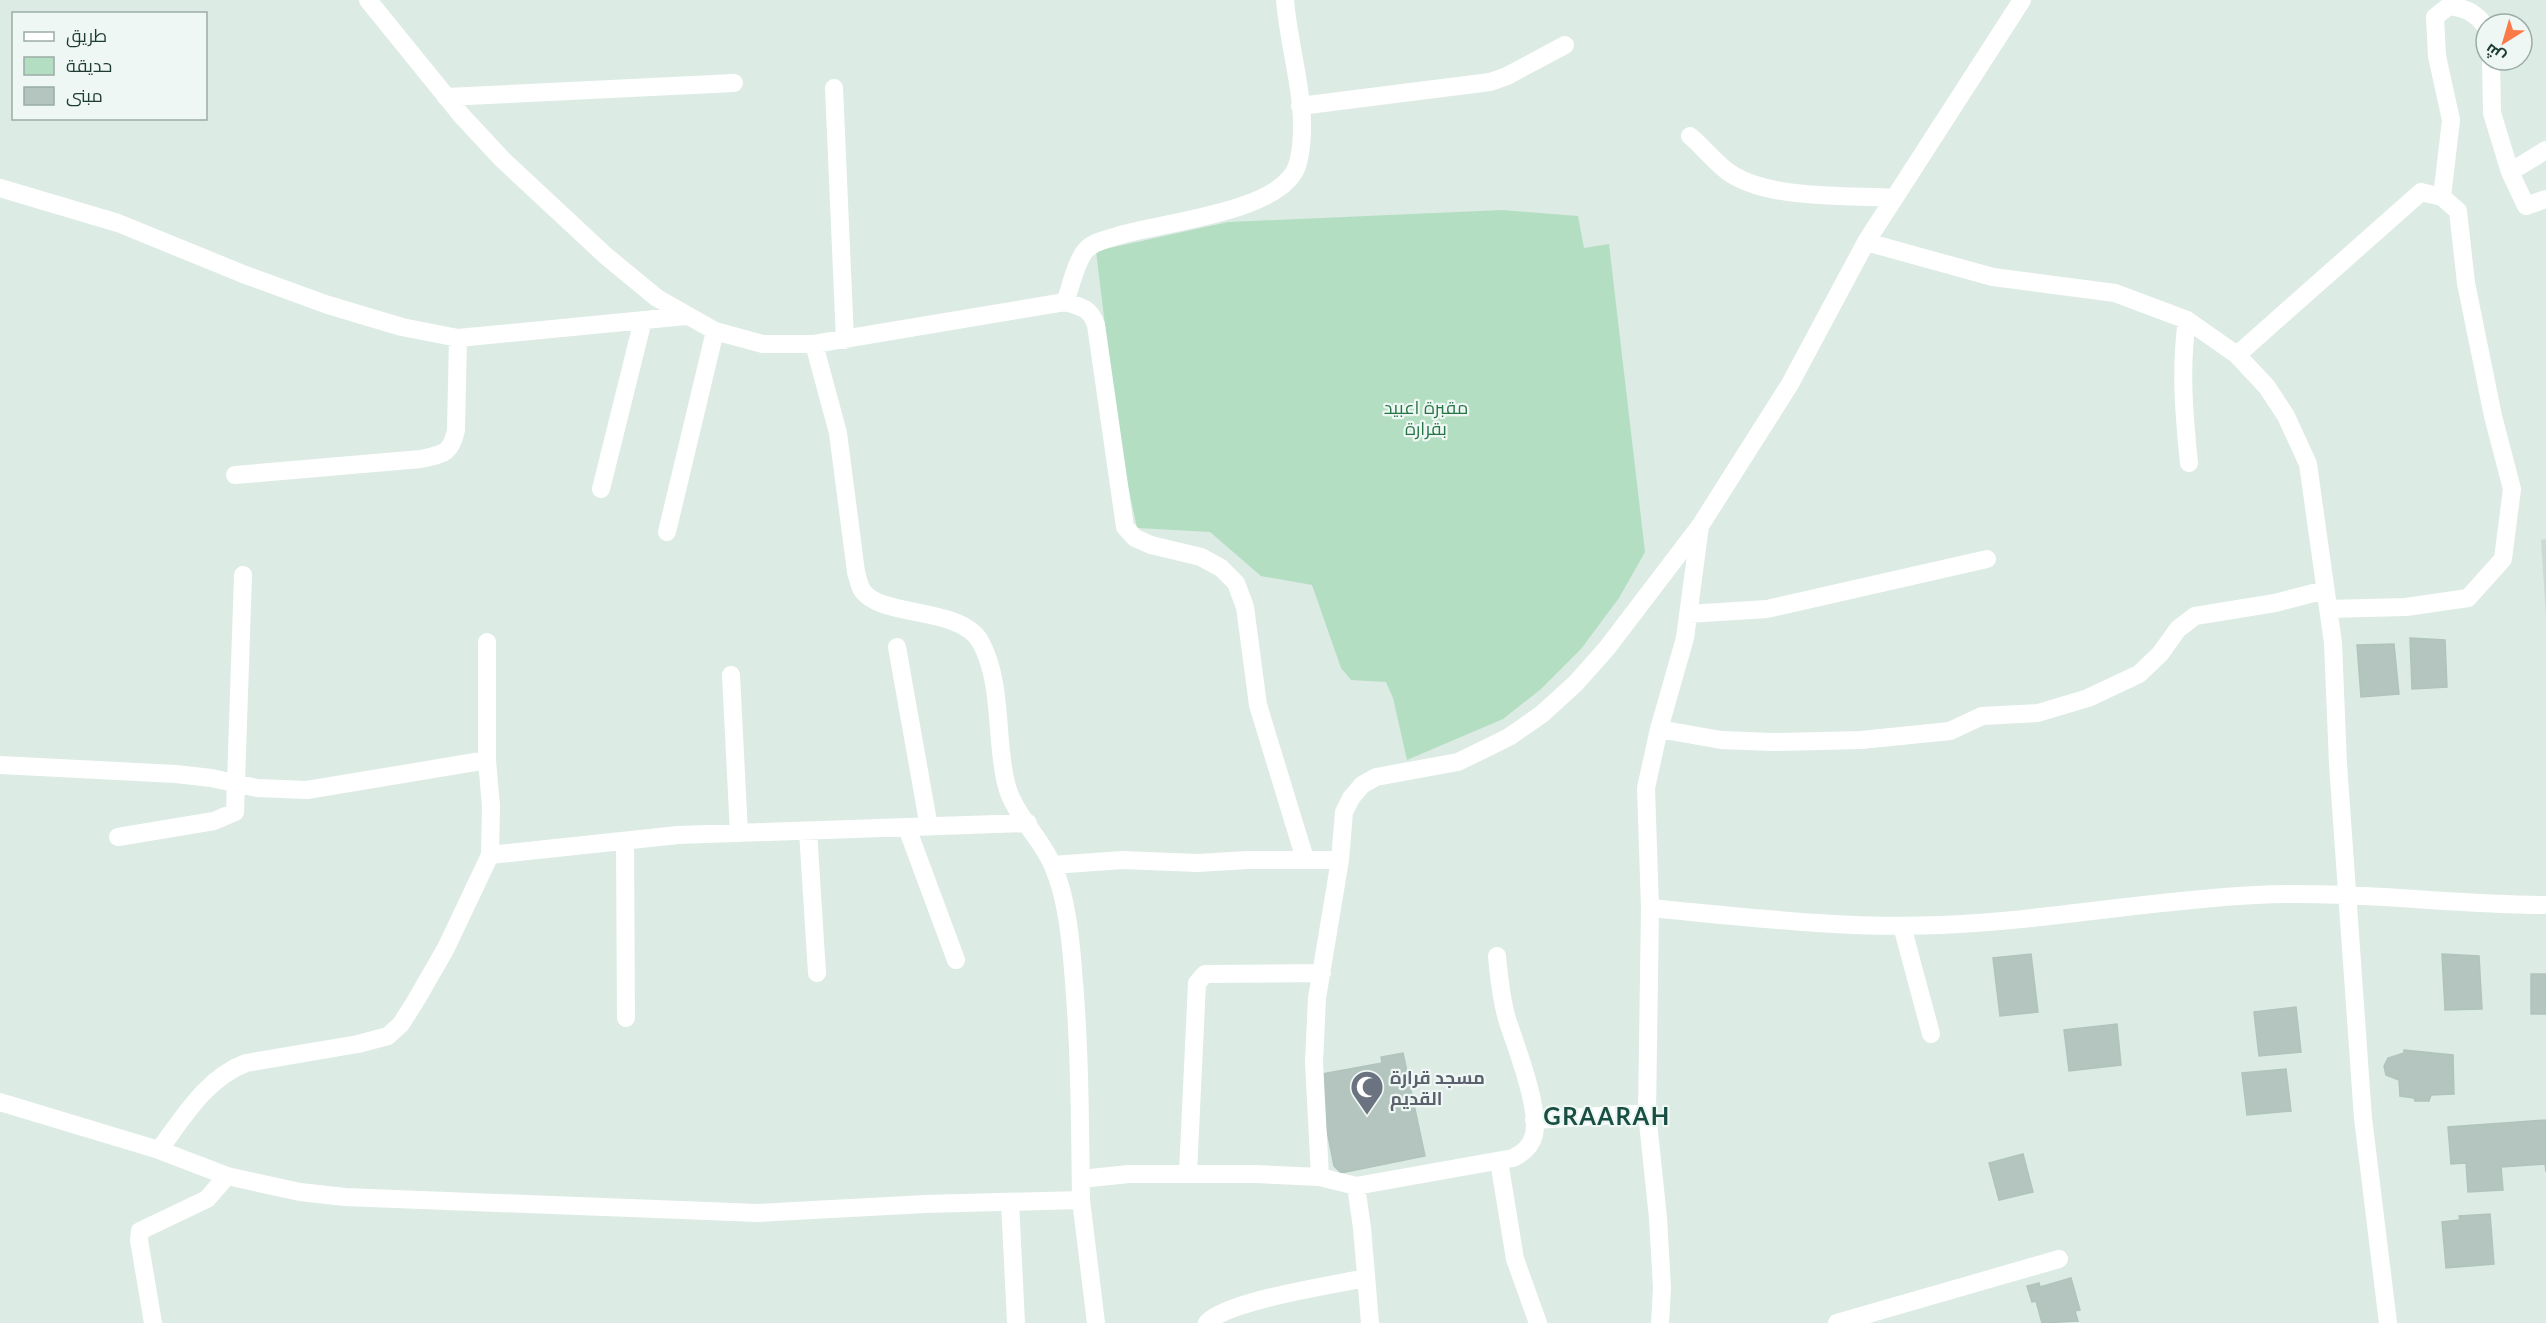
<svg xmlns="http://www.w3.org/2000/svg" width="2546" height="1323" font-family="Lato,Cairo,sans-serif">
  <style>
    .built { fill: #ccdad4 }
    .green { fill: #b4dec1 }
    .building { fill: #b3c5be; stroke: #b0c4bc; stroke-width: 1.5 }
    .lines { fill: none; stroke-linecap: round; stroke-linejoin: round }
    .minor { stroke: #fff; stroke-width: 18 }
    .labels { text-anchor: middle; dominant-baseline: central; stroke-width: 4.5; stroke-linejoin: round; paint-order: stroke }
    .park-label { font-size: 18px; fill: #267546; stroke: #eef7f3 }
    .worship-label { font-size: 18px; font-weight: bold; fill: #5b616d; stroke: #eef7f3; text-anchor: start }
    .district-label { font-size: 24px; font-weight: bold; letter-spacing: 1.5px; fill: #194e43; stroke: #eef7f3 }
  </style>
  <rect width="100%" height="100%" fill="#ddebe5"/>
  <path class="built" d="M 2546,539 L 2546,617 L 2541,540 Z"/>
  <path class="green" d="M 1502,210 L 1578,216 L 1584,248 L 1609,244 L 1645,552 L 1619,598 L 1581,649 L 1541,689 L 1503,719 L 1407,760 L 1393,698 L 1386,682 L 1351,680 L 1341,668 L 1312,585 L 1261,576 L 1210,532 L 1137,528 L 1120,449 L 1096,251 L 1228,222 Z"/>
  <path class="building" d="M 2410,638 L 2445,640 L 2447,687 L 2412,689 Z
    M 2394,644 L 2399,694 L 2361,697 L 2357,645 Z
    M 2031,954 L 2038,1012 L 2000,1016 L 1993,958 Z
    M 2442,954 L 2479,956 L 2482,1009 L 2445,1010 Z
    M 2531,974 L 2546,974 L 2546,1014 L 2531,1014 Z
    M 2296,1007 L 2301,1052 L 2259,1056 L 2254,1012 Z
    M 2117,1024 L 2121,1065 L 2069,1071 L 2064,1030 Z
    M 2404,1050 L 2453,1055 L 2454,1094 L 2431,1095 L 2429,1101 L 2415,1101 L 2414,1098 L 2400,1096 L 2399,1080 L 2386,1075 L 2384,1066 L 2388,1058 L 2404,1053 Z
    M 1403,1053 L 1425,1156 L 1341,1173 L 1334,1166 L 1316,1075 L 1382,1063 L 1381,1057 Z
    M 2286,1069 L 2291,1111 L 2247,1115 L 2242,1073 Z
    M 2546,1120 L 2546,1172 L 2545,1164 L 2501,1167 L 2503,1190 L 2468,1192 L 2466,1163 L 2451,1164 L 2448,1127 Z
    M 2023,1154 L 2033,1192 L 1999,1200 L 1989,1163 Z
    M 2490,1214 L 2494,1264 L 2446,1268 L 2442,1222 L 2460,1220 L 2459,1216 Z
    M 2071,1278 L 2080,1310 L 2075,1311 L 2078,1321 L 2042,1323 L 2036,1301 L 2032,1302 L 2027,1286 L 2039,1283 L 2040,1287 Z"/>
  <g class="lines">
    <path class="minor" d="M 368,0 L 462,116 L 502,159 L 606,256 L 657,298 L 715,331 L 763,344 L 814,344 L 1065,302 C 1082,307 1090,308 1096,325 L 1125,527 L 1135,538 L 1151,545 L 1201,557 L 1221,568 L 1236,583 L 1245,607 L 1258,705 L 1305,859
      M 2491,60 L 2492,113 L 2510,172 L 2546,150
      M 834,88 L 845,340
      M 446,97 L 734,83
      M 1300,106 L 1490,82 L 1507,76 L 1565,45
      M 1690,136 C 1703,147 1714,161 1727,171 C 1765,200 1847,195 1894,198
      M 2510,172 L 2526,206 L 2546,199
      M 0,188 L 118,223 L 243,274 L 328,305 L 402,327 L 458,338 L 686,316
      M 2442,197 L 2451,120 L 2437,56 L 2435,17 L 2449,6 C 2466,8 2476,13 2486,27
      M 1866,242 L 1993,277 L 2115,293 L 2187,320 L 2237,355 L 2267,387 L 2286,416 L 2308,464 L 2333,643 L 2338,764 L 2363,1118 L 2388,1323
      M 1065,302 C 1071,287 1075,264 1085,251 C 1092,242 1107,239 1117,236 C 1160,222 1285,213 1298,163 C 1311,111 1289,52 1285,0
      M 2187,320 C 2180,369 2184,414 2189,463
      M 814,344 L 838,433 L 856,572 C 858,578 859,585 862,590 C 880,618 959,606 980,641 C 1003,682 995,738 1006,783 C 1013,814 1041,837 1053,866 C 1068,901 1071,944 1074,982 C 1080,1055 1080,1127 1081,1200
      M 2237,355 L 2421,192 L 2442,197 L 2458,211 L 2466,283 L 2493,416 L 2512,489 L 2503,559 L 2468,598 L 2406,607 L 2328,609
      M 235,475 L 421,459 C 443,454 451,454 456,430 L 458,338
      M 601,489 L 643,320
      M 667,532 L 715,331
      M 1688,614 L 1767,609 L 1987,559
      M 897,647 L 929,827
      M 731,675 L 739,833
      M 1659,729 L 1721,740 L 1773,742 L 1861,740 L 1950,731 L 1982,716 L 2038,713 L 2088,698 L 2139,674 L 2160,654 L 2178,629 L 2195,616 L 2275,603 L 2325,590
      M 0,765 L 176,774 L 211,778 L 257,788 L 307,790 L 487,760
      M 907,828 L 956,960
      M 808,831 L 817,973
      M 118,837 L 214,821 L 235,812 L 243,575
      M 625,841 L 626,1018
      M 490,855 L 678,835 L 1028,823
      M 1053,865 L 1122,860 L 1198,863 L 1247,860 L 1340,860
      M 1650,908 C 1746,917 1844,929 1940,925 C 2046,921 2150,900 2256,895 C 2353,890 2449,905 2546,905
      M 1902,926 L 1931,1034
      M 0,1102 L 159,1150 L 227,1176 L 300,1192 L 345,1197 L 758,1213 L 925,1204 L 1081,1200 L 1096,1323
      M 1534,1120 L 1647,1113
      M 159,1150 C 183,1118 206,1078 246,1063 L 358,1044 L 388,1036 L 401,1024 L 415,1002 L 446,948 L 490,855 L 491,806 L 487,760 L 487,642
      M 1499,1161 L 1515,1259 L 1538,1323
      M 1188,1173 L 1197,983 L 1205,974 L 1322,973
      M 1320,1177 L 1314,1062 L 1317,998 L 1340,860 L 1344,812 L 1351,798 L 1362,785 L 1376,777 L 1458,762 L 1509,737 L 1542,714 L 1576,683 L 1607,648 L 1700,526 L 1790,384 L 1866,242 L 2022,0
      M 1081,1179 L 1129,1174 L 1255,1174 L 1320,1177 L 1356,1186 L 1513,1158 C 1523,1153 1531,1147 1534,1135 C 1540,1107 1516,1047 1507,1019 C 1501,999 1499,977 1497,956
      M 1356,1186 L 1362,1228 L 1370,1323
      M 1010,1202 L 1016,1323
      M 153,1323 L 139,1240 L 140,1231 L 207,1199 L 227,1176
      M 1207,1323 C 1226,1301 1333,1285 1366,1278
      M 1660,1323 L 1662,1288 L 1658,1218 L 1647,1113 L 1650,908 L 1646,788 L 1659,729 L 1685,638 L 1700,526
      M 1837,1323 L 2059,1259"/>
  </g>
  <defs>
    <g id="mosque-pin" transform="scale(1.725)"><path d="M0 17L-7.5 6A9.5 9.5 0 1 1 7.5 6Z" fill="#6b7280" stroke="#eef7f3"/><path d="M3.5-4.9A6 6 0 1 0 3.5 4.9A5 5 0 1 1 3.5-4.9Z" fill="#fff"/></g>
  </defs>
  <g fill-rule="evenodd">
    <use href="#mosque-pin" x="1367" y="1087"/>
  </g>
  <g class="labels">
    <g class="park-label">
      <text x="1426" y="407">مقبرة اعبيد<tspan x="1426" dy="21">بقرارة</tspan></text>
    </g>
    <g class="worship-label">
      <text x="1390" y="1077">مسجد قرارة<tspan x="1390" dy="21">القديم</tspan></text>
    </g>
    <g class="district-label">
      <text x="1607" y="1115">GRAARAH</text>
    </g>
  </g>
  <rect x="12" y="12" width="195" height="108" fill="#eef7f3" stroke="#9baca7" stroke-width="1.5"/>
  <rect x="24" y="32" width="30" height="9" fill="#ffffff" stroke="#9baca7" stroke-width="1.5"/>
  <text x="66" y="42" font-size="18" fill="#1e3b34">طريق</text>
  <rect x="24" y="57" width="30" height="18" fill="#b4dec1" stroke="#9baca7" stroke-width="1.5"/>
  <text x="66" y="72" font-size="18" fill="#1e3b34">حديقة</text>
  <rect x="24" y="87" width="30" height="18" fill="#b3c5be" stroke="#9baca7" stroke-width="1.5"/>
  <text x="66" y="102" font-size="18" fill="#1e3b34">مبنى</text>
  <g transform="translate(2504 42) rotate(217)"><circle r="28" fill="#eef7f3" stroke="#9baca7" stroke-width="1.5"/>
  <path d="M0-4.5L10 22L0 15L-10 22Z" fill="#fc7a4a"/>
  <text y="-9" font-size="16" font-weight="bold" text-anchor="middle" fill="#1e3b34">ش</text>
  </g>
</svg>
